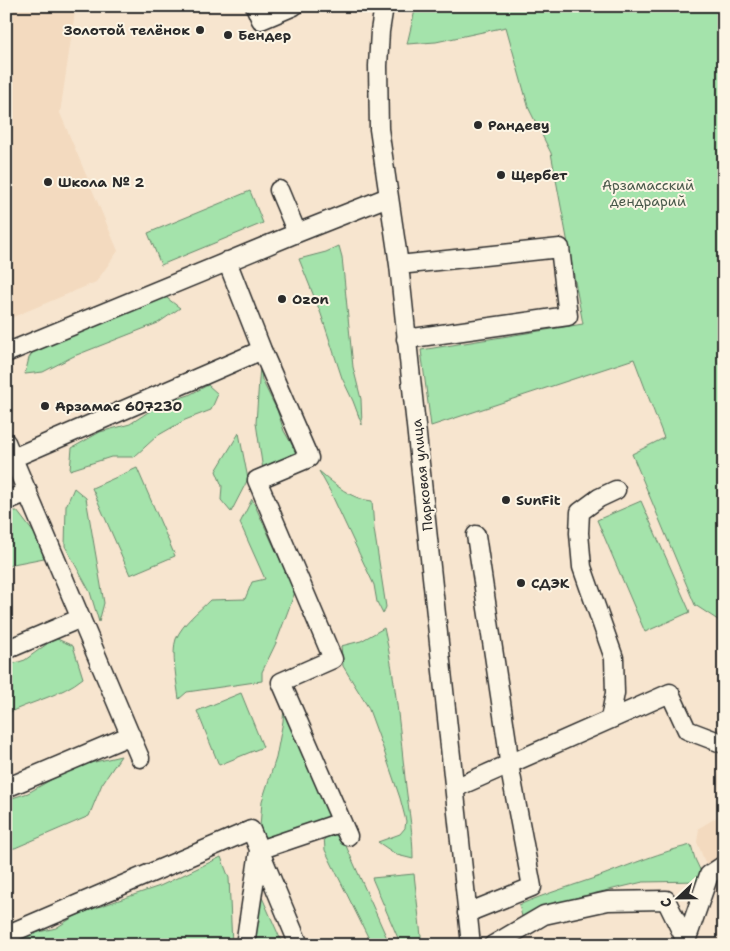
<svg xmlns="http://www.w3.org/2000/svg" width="730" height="951" font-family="'Shantell Sans',sans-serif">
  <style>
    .built { fill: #f3dabf }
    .green { fill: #a4e3ab; stroke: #68876b }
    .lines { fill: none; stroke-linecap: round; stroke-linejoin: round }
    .minor-casing { stroke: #2b2b2b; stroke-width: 21 }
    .minor { stroke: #fcf5e5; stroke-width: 18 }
    .poi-dot { fill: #2b2b2b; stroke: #fcf5e5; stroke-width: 2 }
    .labels { text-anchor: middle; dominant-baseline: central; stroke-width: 4; stroke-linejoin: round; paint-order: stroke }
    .poi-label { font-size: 14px; font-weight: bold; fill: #2b2b2b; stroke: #fcf5e5; text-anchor: start }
    .park-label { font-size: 14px; fill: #49594b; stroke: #fcf5e5 }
    .street-label { font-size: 14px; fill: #2b2b2b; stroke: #fcf5e5 }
  </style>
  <rect width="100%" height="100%" fill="#f7e5cf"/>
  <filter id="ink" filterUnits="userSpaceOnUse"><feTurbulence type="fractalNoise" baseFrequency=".02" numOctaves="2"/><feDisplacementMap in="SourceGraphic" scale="10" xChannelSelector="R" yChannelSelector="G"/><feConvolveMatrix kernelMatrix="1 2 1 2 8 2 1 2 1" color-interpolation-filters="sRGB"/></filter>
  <g filter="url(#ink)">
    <path class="built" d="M 6,6 L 73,6 L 75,12 L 60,113 L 118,251 L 96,282 L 6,320 Z
      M 724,813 L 724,908 L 723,908 L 697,842 L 699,828 Z"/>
    <path class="green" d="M 416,6 L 724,6 L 724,624 L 695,605 L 632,454 L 664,438 L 634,359 L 431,426 L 421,350 L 583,324 L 551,153 L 529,109 L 506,27 L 436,42 L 407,44 Z
      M 250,191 L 263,223 L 161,265 L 148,233 Z
      M 339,246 L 342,257 L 353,367 L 361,399 L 362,425 L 353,401 L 342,378 L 321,314 L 299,259 L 326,252 Z
      M 163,295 L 180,308 L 158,323 L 74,356 L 43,372 L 25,374 L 29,358 L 35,348 L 143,307 Z
      M 260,365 L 262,380 L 277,410 L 284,431 L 298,455 L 263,470 L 256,423 Z
      M 208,385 L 218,394 L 211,410 L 185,420 L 157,436 L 134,457 L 111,457 L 70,470 L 72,448 L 100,432 L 130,424 L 159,405 L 189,395 Z
      M 239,433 L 248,479 L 231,512 L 221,500 L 222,486 L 216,471 Z
      M 137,468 L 175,556 L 130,575 L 92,488 Z
      M 319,471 C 336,485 350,499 372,501 L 374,529 L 386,607 L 383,614 L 377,602 L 374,585 L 330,491 Z
      M 74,488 L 86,498 L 104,603 L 99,622 L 90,592 L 65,546 L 66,506 Z
      M 252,499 L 295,592 L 276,643 L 262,672 L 262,681 L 187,692 L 179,699 C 177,684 171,652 176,639 C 183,623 198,612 210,600 L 245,599 L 252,582 L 265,579 L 240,523 Z
      M 641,501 L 690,612 L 645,632 L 597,520 Z
      M 6,511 L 17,511 L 37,537 L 44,558 L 13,564 L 6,567 Z
      M 384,628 C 396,680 400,733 406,787 C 409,811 413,834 413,859 L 397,855 L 378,842 L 400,834 L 405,828 L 406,821 L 400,798 L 383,748 L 368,707 L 343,666 L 341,646 L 361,641 Z
      M 55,638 L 73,646 L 83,678 C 61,696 32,701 6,714 L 6,666 L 25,660 Z
      M 241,693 L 263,747 L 219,765 L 197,711 Z
      M 284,705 L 332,819 L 267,841 L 260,827 L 262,801 L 276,758 L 283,721 Z
      M 121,756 L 102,784 L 89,816 L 15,848 L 6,849 L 6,800 L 28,793 L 73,767 Z
      M 333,834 L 343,839 L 390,945 L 372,945 L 325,850 L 324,836 Z
      M 691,845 L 695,859 L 702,874 L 701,881 L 643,882 L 579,897 L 544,908 L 523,920 L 519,905 C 547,893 575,885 603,875 C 632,864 661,852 691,845 Z
      M 221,857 L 229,878 L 232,945 L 16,945 L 26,935 L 56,928 L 78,914 L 160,886 Z
      M 414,874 L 422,945 L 401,945 L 372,878 Z
      M 257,886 L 283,945 L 257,945 L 254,910 Z"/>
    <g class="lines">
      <g class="minor-casing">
        <path id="minor" d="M 255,6 L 261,20 L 294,6
          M 384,6 L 380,31 L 378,66 L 379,129 L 399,265 L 471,945
          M 279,190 L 297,233
          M 227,261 L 262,350 L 309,458 L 257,480 L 333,659 L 281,682 L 348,836
          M 399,265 L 560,248 L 568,316 L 406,339
          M 6,353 L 297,233 L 388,197
          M 6,442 L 140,758
          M 13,458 L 262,350
          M 6,501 L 28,492
          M 6,650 L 81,618
          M 610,719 L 615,693 L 614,658 L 582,567 L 579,533 L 580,512 L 599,498 L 616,490
          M 6,788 L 131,735
          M 455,788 L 670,693 L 687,730 L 724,744
          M 259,850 L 342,822
          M 467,913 L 532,887 L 509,764 L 507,742 L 476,535
          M 6,935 L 251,830 L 299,945
          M 686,941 L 709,875 L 724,865
          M 245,945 L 259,851
          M 493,945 L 544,915 L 608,901 L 666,900 L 688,945"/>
      </g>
      <use href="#minor" class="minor"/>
    </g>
  </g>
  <g class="poi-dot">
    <circle cx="200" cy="30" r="5"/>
    <circle cx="228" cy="35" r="5"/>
    <circle cx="478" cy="125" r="5"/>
    <circle cx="501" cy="175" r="5"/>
    <circle cx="48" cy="182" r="5"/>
    <circle cx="282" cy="299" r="5"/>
    <circle cx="45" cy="406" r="5"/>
    <circle cx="506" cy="500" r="5"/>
    <circle cx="521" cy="583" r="5"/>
  </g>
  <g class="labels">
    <g class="poi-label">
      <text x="190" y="30" text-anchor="end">Золотой телёнок</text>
      <text x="238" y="35">Бендер</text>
      <text x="488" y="125">Рандеву</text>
      <text x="511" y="175">Щербет</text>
      <text x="58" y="182">Школа № 2</text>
      <text x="292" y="299">Ozon</text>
      <text x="55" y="406">Арзамас 607230</text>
      <text x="516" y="500">SunFit</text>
      <text x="531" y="583">СДЭК</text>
    </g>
    <g class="park-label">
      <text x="648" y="185">Арзамасский<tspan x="648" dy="16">дендрарий</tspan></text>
    </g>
    <g class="street-label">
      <text transform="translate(422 475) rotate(-96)">Парковая улица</text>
    </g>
  </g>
  <rect width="730" height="951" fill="none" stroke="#fcf5e5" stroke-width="25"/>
  <rect x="12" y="12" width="705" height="926" fill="none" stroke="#2b2b2b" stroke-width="2" filter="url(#ink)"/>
  <g transform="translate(678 898) rotate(248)" stroke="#fcf5e5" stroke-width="4" paint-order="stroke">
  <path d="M0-4L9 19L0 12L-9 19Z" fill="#2b2b2b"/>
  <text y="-8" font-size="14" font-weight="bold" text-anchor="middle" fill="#2b2b2b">С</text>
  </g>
</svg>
